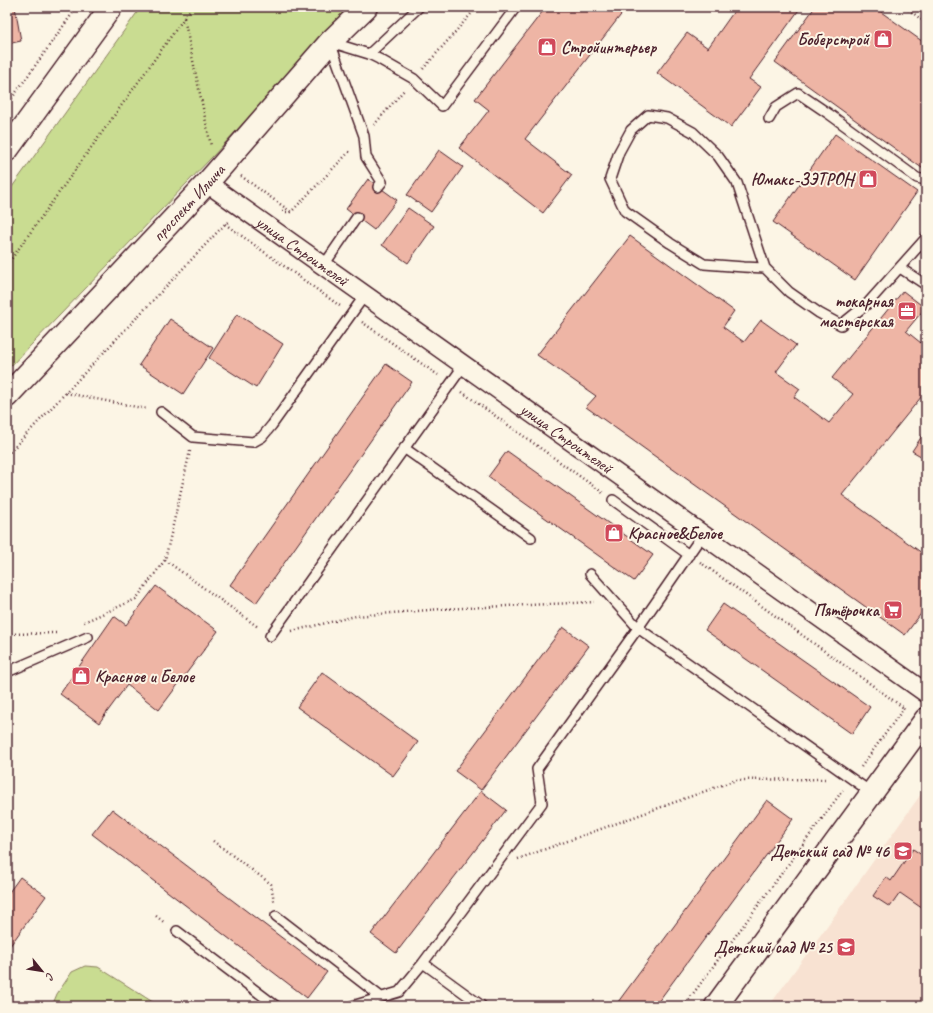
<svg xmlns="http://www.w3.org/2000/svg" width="933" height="1013" font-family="Caveat,sans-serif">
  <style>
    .built { fill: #f8e2d2 }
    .park { fill: #c9dc91; stroke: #8a7e5e }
    .building { fill: #eeb5a5; stroke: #4a1f2b }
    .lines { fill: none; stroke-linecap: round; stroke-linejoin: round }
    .service-casing { stroke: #4a1f2b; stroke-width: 12 }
    .minor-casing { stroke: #4a1f2b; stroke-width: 21 }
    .tertiary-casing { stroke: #4a1f2b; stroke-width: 25 }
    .primary-casing { stroke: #4a1f2b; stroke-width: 25 }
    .path { stroke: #4a1f2b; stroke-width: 2.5; stroke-dasharray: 1 3; stroke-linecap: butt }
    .service { stroke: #fcf5e5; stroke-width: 9 }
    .minor { stroke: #fcf5e5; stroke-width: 18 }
    .tertiary { stroke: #fcf5e5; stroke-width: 22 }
    .primary { stroke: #fcf5e5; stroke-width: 22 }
    .labels { text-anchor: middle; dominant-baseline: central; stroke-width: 4; stroke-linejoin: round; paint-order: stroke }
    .poi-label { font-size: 17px; font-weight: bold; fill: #4a1f2b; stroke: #fcf5e5; text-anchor: end }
    .street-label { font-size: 17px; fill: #4a1f2b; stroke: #fcf5e5 }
  </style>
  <rect width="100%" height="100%" fill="#fcf5e5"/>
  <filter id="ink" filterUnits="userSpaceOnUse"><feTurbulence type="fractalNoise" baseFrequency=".025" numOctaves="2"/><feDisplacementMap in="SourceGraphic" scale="8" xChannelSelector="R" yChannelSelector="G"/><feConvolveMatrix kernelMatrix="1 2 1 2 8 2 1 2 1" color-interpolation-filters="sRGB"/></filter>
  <g filter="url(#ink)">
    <path class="built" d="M 926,787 L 926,1006 L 769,1006 L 835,915 Z"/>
    <path class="park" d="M 141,7 L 350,7 L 213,156 L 7,370 L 7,194 Z
      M 85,966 L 98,967 L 159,1006 L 52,1006 L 57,994 L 72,972 Z"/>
    <path class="building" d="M 7,7 L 15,7 L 21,41 L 7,44 Z
      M 546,7 L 627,7 L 525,139 L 572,175 L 543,213 L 459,148 L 489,110 L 475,99 Z
      M 737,7 L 801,7 L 749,79 L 761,87 L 731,127 L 657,73 L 687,33 L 708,48 Z
      M 815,7 L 874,7 L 926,44 L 926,171 L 775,62 Z
      M 835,134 L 917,192 L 855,280 L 773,222 Z
      M 439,150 L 463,167 L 431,212 L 407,195 Z
      M 368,179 L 397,200 L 374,230 L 346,209 Z
      M 408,208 L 434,226 L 408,263 L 382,245 Z
      M 630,236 L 734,311 L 723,327 L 744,342 L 761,320 L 796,345 L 776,372 L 800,389 L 794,397 L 829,423 L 853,394 L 832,378 L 903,291 L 925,308 L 906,331 L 926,347 L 926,391 L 842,495 L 926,556 L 926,607 L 905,635 L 586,407 L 596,396 L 537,355 Z
      M 237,314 L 283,344 L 256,388 L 209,358 Z
      M 170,319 L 213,348 L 183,394 L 139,365 Z
      M 386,364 L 412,382 L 256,603 L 230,585 Z
      M 926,430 L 926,459 L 912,451 Z
      M 507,451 L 653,555 L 634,581 L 488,477 Z
      M 156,586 L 218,631 L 159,710 L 127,685 L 99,723 L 60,694 L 114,616 L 126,625 Z
      M 723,604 L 870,707 L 852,734 L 705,630 Z
      M 563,627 L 589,646 L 481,790 L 455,771 Z
      M 322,672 L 418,742 L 393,776 L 297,707 Z
      M 481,791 L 506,810 L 396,953 L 371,934 Z
      M 767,800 L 793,819 L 655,1006 L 615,1006 Z
      M 112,809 L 327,972 L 307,998 L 92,834 Z
      M 913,849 L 926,858 L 926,911 L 900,893 L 890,907 L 873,896 L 886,877 L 891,881 Z
      M 20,877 L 46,896 L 7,950 L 7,895 Z"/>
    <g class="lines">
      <g class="service-casing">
        <path id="service" d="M 330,42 L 369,54 L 379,59 L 414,79 L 442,106 L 516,7
          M 330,42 L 364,136 L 366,157 L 382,182 L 378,187
          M 369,54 L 419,7
          M 769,119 L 776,107 L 798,93 L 829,114 L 917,178 L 926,180
          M 324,265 L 357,217
          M 765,268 L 744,267 L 704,264 L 670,243 L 625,211 L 610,179 L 619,152 L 631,130 L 648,115 L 667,118 L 693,132 L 718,156 L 737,183 L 765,268 L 789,292 L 819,313 L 841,325 L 867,304 L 926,238
          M 900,268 L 926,285
          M 161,412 L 193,437 L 253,442 L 262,437 L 272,425 L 365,295
          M 404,448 L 531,538
          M 613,500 L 689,555
          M 590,574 L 638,628 L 872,793
          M 270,636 L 464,365
          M 7,672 L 88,637
          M 276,916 L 381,997
          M 177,931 L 276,1006
          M 423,963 L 482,1006
          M 352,1006 L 399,992 L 423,963 L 542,803 L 537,769 L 638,628 L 703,534"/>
      </g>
      <g class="minor-casing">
        <g id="minor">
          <path id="s1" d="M 207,183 L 926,693"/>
        </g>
      </g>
      <g class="tertiary-casing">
        <path id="tertiary" d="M 716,1006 L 926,719"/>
      </g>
      <g class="primary-casing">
        <g id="primary">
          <path d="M 7,150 L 111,7"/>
          <path id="s2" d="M 7,396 L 207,183 L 330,42 L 366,7"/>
        </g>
      </g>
      <path class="path" d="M 905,7 L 926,23
        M 184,18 L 211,146
        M 423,69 L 477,7
        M 7,105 L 77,7
        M 374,125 L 405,89
        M 241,176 L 291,212
        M 282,212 L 291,212 L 351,150
        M 225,224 L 340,306
        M 7,265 L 192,7
        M 362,322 L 438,375
        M 462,392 L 603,493
        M 66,393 L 147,409
        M 190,451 L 165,560 L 258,627
        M 7,455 L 225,224 L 230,221
        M 700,562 L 904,708
        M 84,622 L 136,599 L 165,560
        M 292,631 L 356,616 L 441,609 L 594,602
        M 7,634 L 57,633
        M 861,767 L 904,708
        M 213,841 L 271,884 L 274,901
        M 518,859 L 736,780 L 825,779
        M 156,916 L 165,923
        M 684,1006 L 843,790"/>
      <use href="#service" class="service"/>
      <use href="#minor" class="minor"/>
      <use href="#tertiary" class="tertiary"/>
      <use href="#primary" class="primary"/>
    </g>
  </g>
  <defs>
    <g id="shop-square" transform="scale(1)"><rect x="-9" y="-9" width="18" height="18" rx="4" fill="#d1495b" stroke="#fcf5e5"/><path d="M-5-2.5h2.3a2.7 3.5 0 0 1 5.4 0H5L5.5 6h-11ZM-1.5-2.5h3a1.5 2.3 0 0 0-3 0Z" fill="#fff"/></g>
    <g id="office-square" transform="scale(1)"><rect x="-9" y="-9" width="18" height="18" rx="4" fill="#d1495b" stroke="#fcf5e5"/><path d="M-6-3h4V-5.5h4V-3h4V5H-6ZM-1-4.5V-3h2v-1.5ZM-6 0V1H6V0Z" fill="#fff"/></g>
    <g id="supermarket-square" transform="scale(1)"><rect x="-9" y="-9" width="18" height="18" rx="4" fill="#d1495b" stroke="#fcf5e5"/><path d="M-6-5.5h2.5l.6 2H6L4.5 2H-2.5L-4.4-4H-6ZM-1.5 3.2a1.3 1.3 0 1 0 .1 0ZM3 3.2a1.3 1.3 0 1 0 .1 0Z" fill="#fff"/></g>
    <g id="school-square" transform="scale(1)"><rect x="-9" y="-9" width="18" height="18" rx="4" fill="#d1495b" stroke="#fcf5e5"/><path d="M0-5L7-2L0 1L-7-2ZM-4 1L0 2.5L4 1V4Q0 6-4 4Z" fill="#fff"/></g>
  </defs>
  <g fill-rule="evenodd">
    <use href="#shop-square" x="883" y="39"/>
    <use href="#shop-square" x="547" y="47"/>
    <use href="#shop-square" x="868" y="179"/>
    <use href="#office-square" x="907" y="311"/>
    <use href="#shop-square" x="614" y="533"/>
    <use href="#supermarket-square" x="893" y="610"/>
    <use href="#shop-square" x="81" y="676"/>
    <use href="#school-square" x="903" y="851"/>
    <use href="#school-square" x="846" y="947"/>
  </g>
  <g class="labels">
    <g class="poi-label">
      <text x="869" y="39">Боберстрой</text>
      <text x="561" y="47" text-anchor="start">Стройинтерьер</text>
      <text x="854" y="179">Юмакс-ЗЭТРОН</text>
      <text x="893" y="301">токарная<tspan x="893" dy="20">мастерская</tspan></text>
      <text x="628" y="533" text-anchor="start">Красное&amp;Белое</text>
      <text x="879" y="610">Пятёрочка</text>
      <text x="95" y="676" text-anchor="start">Красное и Белое</text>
      <text x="889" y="851">Детский сад № 46</text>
      <text x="832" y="947">Детский сад № 25</text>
    </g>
    <g class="street-label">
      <text stroke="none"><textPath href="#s2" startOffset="265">проспект Ильича</textPath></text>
      <text stroke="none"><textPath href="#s1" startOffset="117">улица Строителей</textPath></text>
      <text stroke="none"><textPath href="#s1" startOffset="441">улица Строителей</textPath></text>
    </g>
  </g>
  <rect width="933" height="1013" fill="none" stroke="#fcf5e5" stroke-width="24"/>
  <rect x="12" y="12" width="909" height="989" fill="none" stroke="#4a1f2b" stroke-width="1.5" filter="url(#ink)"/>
  <g transform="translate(42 971) rotate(120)" stroke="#fcf5e5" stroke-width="3" paint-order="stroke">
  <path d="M0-3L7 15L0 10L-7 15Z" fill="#4a1f2b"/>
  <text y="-6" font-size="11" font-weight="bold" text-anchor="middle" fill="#4a1f2b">С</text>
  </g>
</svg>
